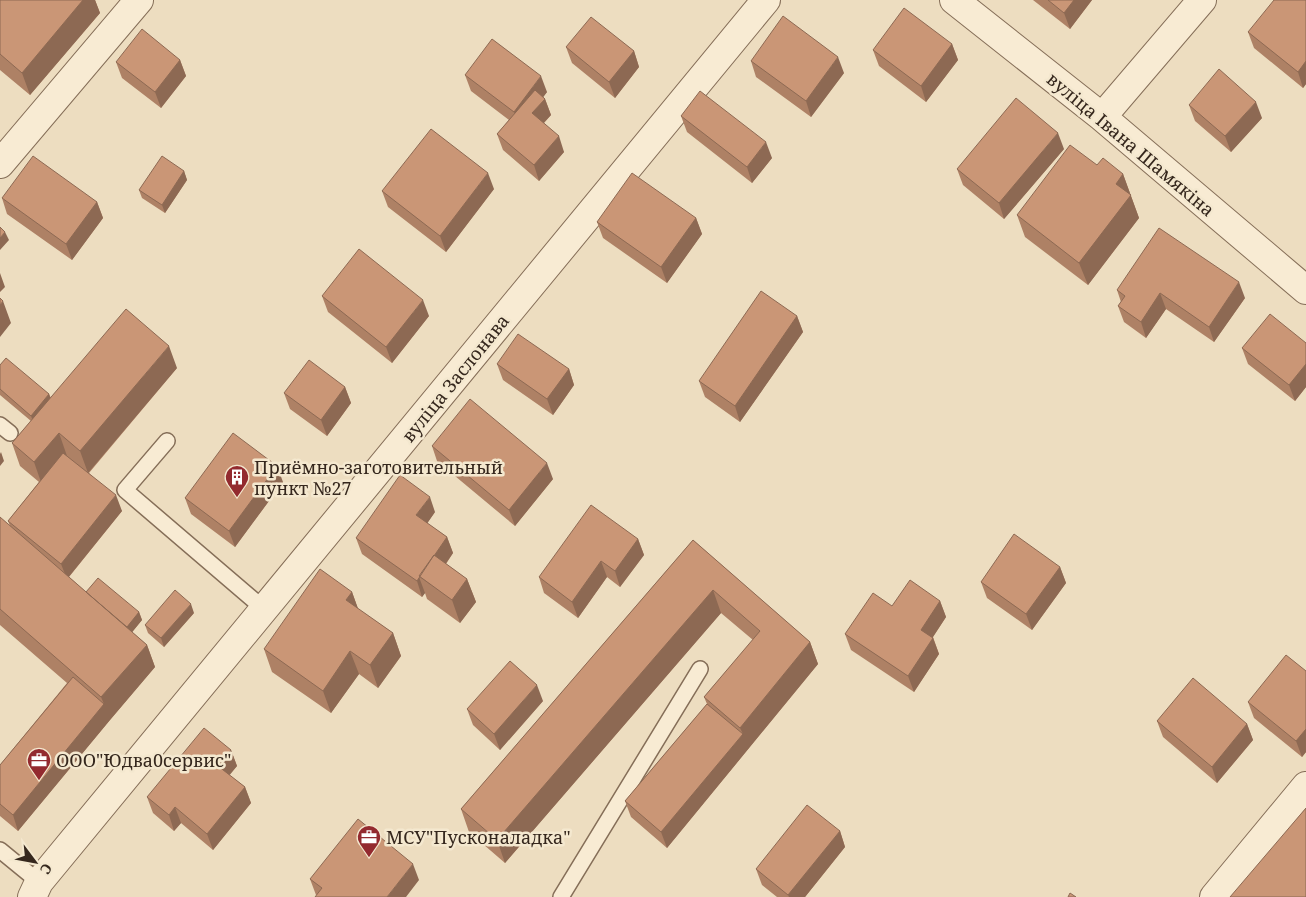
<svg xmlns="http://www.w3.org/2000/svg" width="1306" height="897" font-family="'Noto Serif',serif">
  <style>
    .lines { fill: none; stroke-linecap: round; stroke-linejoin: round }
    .service-casing { stroke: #856e58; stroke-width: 18 }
    .minor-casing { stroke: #856e58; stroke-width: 30 }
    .service { stroke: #f8ebd3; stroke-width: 15 }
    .minor { stroke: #f8ebd3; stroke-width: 28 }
    .wall { fill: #ae8165 }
    .shaded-wall { fill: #8d6953 }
    .building { fill: #ca9676; stroke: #8d6953 }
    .labels { text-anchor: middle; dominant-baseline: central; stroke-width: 5; stroke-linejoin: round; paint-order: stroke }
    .street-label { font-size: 18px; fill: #35271d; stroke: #f4e8cf }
    .poi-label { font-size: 18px; fill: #35271d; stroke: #f4e8cf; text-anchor: start }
  </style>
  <rect width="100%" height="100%" fill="#edddc0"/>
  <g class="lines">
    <g class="service-casing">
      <path id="service" d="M 0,425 L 10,433
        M 167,441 L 125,490 L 264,609
        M 0,850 L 39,882
        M 561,897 L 700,669"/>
    </g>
    <g class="minor-casing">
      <path id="minor" d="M 954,0 L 1102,117 L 1306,290
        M 1102,117 L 1202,0
        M 0,164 L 139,0
        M 32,897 L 39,882 L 766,0
        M 1214,897 L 1306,786"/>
    </g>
    <use href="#service" class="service"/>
    <use href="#minor" class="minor"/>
  </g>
  <path class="wall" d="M 0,0 L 95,0 L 100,13 L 30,95 L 0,70 Z
    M 1033,0 L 1092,0 L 1070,29 Z
    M 1306,0 L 1306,84 L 1303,88 L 1254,48 L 1248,32 Z
    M 952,44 L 958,60 L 926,102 L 879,66 L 873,50 Z
    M 566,47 L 634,51 L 639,67 L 615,98 L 572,63 Z
    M 180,60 L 186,76 L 161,108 L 122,78 L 116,62 Z
    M 751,61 L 844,73 L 811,117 L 756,77 Z
    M 465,75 L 547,92 L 543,97 L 545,99 L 551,115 L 544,123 L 564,152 L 539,181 L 503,150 L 497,134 L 509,120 L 471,91 Z
    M 1189,105 L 1262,118 L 1231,152 L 1195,121 Z
    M 681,116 L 772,158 L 752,183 L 687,132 Z
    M 1064,149 L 1004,219 L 963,185 L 957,169 Z
    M 1097,165 L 1123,174 L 1139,218 L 1088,285 L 1025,237 L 1017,215 Z
    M 184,171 L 187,180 L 165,213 L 142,198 L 139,190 Z
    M 494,189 L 446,252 L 388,207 L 382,191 Z
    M 2,198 L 97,202 L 103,218 L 72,260 L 7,214 Z
    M 696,218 L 702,234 L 667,283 L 603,238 L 597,222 Z
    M 1117,290 L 1245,298 L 1214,342 L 1166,309 L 1146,338 L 1124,322 L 1118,306 L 1121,302 Z
    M 322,296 L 429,316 L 392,363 L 328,312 Z
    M 797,316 L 803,332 L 740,422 L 705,397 L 699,381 Z
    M 1306,343 L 1306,387 L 1295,401 L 1248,364 L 1242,348 Z
    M 497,364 L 569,369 L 574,385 L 553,415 L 503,380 Z
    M 0,365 L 49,394 L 51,398 L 177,368 L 89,473 L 122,511 L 69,577 L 86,592 L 139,612 L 142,620 L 132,632 L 147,645 L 155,667 L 110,720 L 18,831 L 0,816 L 0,765 L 67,683 L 0,625 L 0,517 L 10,526 L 8,521 L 39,482 L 20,466 L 12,443 L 31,421 L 0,395 Z
    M 345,387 L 351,403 L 327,436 L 290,409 L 284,393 Z
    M 432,446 L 553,479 L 515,526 L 437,461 Z
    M 283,482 L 235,547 L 191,514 L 185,498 Z
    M 435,512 L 427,523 L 447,537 L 453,553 L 446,564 L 467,579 L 476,602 L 460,623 L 427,599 L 425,593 L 422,597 L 362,554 L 356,538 Z
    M 638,539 L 644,555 L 620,587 L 607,577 L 578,618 L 544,593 L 539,577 Z
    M 693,540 L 810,642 L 818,664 L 667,848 L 631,817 L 625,801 L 707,704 L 704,697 L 753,640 L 721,613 L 505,863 L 469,832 L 461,809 Z
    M 1060,567 L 1066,583 L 1032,630 L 987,598 L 981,582 Z
    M 352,592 L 358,609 L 393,633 L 401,656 L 378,688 L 359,674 L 331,713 L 272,672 L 264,649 Z
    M 940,601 L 946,617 L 933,637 L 939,654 L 914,692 L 851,650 L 845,634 L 892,606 Z
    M 194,613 L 164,647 L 148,633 L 145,625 Z
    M 1306,671 L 1306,752 L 1302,757 L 1254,718 L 1248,702 Z
    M 543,701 L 500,750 L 473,725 L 467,709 Z
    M 1157,721 L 1247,724 L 1253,740 L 1217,783 L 1163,737 Z
    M 231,750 L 237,766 L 229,775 L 245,787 L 251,803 L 213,850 L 181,823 L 174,831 L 153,813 L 147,797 Z
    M 840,831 L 845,847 L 805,897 L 777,897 L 762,885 L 756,869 Z
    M 310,879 L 419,880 L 316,895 Z"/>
  <path class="shaded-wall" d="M 83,0 L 95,0 L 100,13 L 30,95 L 22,73 Z
    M 1074,0 L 1092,0 L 1070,29 L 1064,13 Z
    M 952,44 L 958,60 L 926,102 L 921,86 Z
    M 634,51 L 639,67 L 615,98 L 609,82 Z
    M 838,57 L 844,73 L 811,117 L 806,101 Z
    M 180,60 L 186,76 L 161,108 L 155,92 Z
    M 1306,61 L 1306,84 L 1303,88 L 1298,72 Z
    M 541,76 L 547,92 L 520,128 L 514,112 Z
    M 545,99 L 551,115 L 538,129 L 532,113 Z
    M 1256,102 L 1262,118 L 1231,152 L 1225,136 Z
    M 1058,133 L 1064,149 L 1004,219 L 999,203 Z
    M 559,136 L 564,152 L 539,181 L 534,165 Z
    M 766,142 L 772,158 L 752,183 L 747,167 Z
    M 184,171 L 187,180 L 165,213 L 162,205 Z
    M 488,173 L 494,189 L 446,252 L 440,236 Z
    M 1123,174 L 1139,218 L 1088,285 L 1079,263 L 1116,184 Z
    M 97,202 L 103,218 L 72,260 L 66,244 Z
    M 696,218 L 702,234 L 667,283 L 661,267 Z
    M 5,232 L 9,240 L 0,250 L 0,238 Z
    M 0,273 L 5,287 L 0,292 Z
    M 1239,282 L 1245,298 L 1214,342 L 1209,327 Z
    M 1160,293 L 1166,309 L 1146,338 L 1141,322 Z
    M 423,300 L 429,316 L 392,363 L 386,347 Z
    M 3,301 L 11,323 L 0,337 L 0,305 Z
    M 797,316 L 803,332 L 740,422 L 735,406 Z
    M 169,346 L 177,368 L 88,473 L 80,451 Z
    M 1306,364 L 1306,387 L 1295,401 L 1289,385 Z
    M 569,369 L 574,385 L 553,415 L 547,399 Z
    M 345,387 L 351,403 L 327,436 L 321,420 Z
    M 49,394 L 52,403 L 34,424 L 31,416 Z
    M 59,433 L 67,456 L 42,485 L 34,462 Z
    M 1,452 L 4,461 L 0,466 L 0,454 Z
    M 547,463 L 553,479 L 515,526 L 509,510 Z
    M 277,466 L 283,482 L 235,547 L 229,531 Z
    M 116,495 L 122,511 L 67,579 L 61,564 Z
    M 430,497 L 435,512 L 422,531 L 416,515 Z
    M 447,537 L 453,553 L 431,585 L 420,577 Z
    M 638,539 L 644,555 L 620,587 L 615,571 Z
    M 601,561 L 607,577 L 578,618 L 572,602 Z
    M 1060,567 L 1066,583 L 1032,630 L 1026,614 Z
    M 419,577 L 425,593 L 422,597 L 417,581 Z
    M 467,579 L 476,602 L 460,623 L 452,600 Z
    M 713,590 L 721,613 L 505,863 L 497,840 Z
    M 352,592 L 360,614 L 346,600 Z
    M 940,601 L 946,617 L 927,646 L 921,630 Z
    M 191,604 L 194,613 L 164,647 L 161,638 Z
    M 139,612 L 142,620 L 125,641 L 122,632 Z
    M 393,633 L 401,656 L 378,688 L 370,665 Z
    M 933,638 L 939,654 L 914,692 L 908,676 Z
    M 810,642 L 818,664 L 667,848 L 661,832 L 743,734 L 740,728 Z
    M 147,645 L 155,667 L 110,720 L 18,831 L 13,815 L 104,704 L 101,697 Z
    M 350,651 L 359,674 L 331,713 L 323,691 Z
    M 537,685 L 543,701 L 500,750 L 494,734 Z
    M 1247,724 L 1253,740 L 1217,783 L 1212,767 Z
    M 1306,729 L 1306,752 L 1302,757 L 1296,741 Z
    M 231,750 L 237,766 L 224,782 L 218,766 Z
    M 245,787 L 251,803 L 213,850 L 207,834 Z
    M 175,807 L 181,823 L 174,831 L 169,815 Z
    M 840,831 L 845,847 L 805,897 L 789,897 L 788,895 Z
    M 413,864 L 419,880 L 406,897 L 387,897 Z"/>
  <path class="building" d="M 0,0 L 83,0 L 22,73 L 0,54 Z
    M 1048,0 L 1074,0 L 1064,13 Z
    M 1274,0 L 1306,0 L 1306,61 L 1298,72 L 1248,32 Z
    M 904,8 L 952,44 L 921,86 L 873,50 Z
    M 783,16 L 838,57 L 806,101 L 751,61 Z
    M 591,17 L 634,51 L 609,82 L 566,47 Z
    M 142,29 L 180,60 L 155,92 L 116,62 Z
    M 492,39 L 541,76 L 514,112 L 465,75 Z
    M 1219,69 L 1256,102 L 1225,136 L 1189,105 Z
    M 535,90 L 545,99 L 532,113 L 559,136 L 534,165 L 497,134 Z
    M 700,91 L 766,142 L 747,167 L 681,116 Z
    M 1016,98 L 1058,133 L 999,203 L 957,169 Z
    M 431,129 L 488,173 L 440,236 L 382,191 Z
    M 1070,145 L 1097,165 L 1103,158 L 1123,174 L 1116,184 L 1131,195 L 1079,263 L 1017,215 Z
    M 33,156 L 97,202 L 66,244 L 2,198 Z
    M 162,156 L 184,171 L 162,205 L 139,190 Z
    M 632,173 L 696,218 L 661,267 L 597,222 Z
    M 0,227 L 5,232 L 0,238 Z
    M 1159,228 L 1239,282 L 1209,327 L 1160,293 L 1141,322 L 1118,306 L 1125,296 L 1117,290 Z
    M 359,249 L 423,300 L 386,347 L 322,296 Z
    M 761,291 L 797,316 L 735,406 L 699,381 Z
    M 0,298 L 3,301 L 0,305 Z
    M 126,309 L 169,346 L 80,451 L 59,433 L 34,462 L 12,443 Z
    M 1270,314 L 1306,343 L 1306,364 L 1289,385 L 1242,348 Z
    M 518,334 L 569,369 L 547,399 L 497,364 Z
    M 6,358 L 49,394 L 31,416 L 0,389 L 0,365 Z
    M 309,360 L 345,387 L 321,420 L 284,393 Z
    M 470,399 L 547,463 L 509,510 L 432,446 Z
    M 233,433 L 277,466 L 229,531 L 185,498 Z
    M 63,453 L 116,495 L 61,564 L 8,521 Z
    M 400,475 L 430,497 L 416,515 L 447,537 L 434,556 L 434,555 L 417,581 L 356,538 Z
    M 591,505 L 638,539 L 615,571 L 601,561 L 572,602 L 539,577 Z
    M 0,517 L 147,645 L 101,697 L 0,609 Z
    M 1014,534 L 1060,567 L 1026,614 L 981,582 Z
    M 693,540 L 810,642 L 740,728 L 704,697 L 760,631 L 713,590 L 497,840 L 461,809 Z
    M 434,555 L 467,579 L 452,600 L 419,576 Z
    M 320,569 L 352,592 L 346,600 L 393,633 L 370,665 L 350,651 L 323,691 L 264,649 Z
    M 98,578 L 139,612 L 127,627 L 86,592 Z
    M 910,580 L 940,601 L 921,630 L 933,638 L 908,676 L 845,634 L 873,593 L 892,606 Z
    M 175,590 L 191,604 L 161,638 L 145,625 Z
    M 1286,655 L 1306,671 L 1306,729 L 1296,741 L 1248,702 Z
    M 510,661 L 537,685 L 494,734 L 467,709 Z
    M 73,677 L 104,704 L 13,815 L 0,804 L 0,765 Z
    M 1193,678 L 1247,724 L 1212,767 L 1157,721 Z
    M 707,704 L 743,734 L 661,832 L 625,801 Z
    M 204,728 L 231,750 L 218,766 L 245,787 L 207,834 L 175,807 L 169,815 L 147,797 Z
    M 807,805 L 840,831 L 788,895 L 756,869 Z
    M 1306,808 L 1306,897 L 1230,897 Z
    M 358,819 L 413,864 L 387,897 L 315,897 L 322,888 L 310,879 Z
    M 1070,893 L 1076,897 L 1068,897 Z"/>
  <defs>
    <g id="building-pin" transform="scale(1.25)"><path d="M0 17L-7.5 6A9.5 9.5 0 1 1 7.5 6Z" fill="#932a2f" stroke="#f4e8cf"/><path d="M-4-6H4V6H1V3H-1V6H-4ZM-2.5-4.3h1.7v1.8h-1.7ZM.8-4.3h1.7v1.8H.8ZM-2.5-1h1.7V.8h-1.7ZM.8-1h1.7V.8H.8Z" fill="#fff"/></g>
    <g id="office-pin" transform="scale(1.25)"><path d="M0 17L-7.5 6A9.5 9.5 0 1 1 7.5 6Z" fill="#932a2f" stroke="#f4e8cf"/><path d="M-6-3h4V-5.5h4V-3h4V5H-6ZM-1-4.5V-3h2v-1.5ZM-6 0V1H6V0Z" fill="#fff"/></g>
  </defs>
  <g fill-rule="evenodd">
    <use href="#building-pin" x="237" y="477"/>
    <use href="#office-pin" x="39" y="760"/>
    <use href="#office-pin" x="369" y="837"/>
  </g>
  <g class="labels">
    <g class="street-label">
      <text transform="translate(1131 144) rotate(40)">вуліца Івана Шамякіна</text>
      <text transform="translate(455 378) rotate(-51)">вуліца Заслонава</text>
    </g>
    <g class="poi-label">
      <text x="254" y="467">Приёмно-заготовительный<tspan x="254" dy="21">пункт №27</tspan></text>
      <text x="56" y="760">ООО"Юдва0сервис"</text>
      <text x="386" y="837">МСУ"Пусконаладка"</text>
    </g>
  </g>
  <g transform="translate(35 862) rotate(122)" stroke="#f4e8cf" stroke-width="4" paint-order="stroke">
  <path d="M0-4L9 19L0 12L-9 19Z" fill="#35271d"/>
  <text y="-8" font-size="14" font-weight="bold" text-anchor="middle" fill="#35271d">С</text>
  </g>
</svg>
